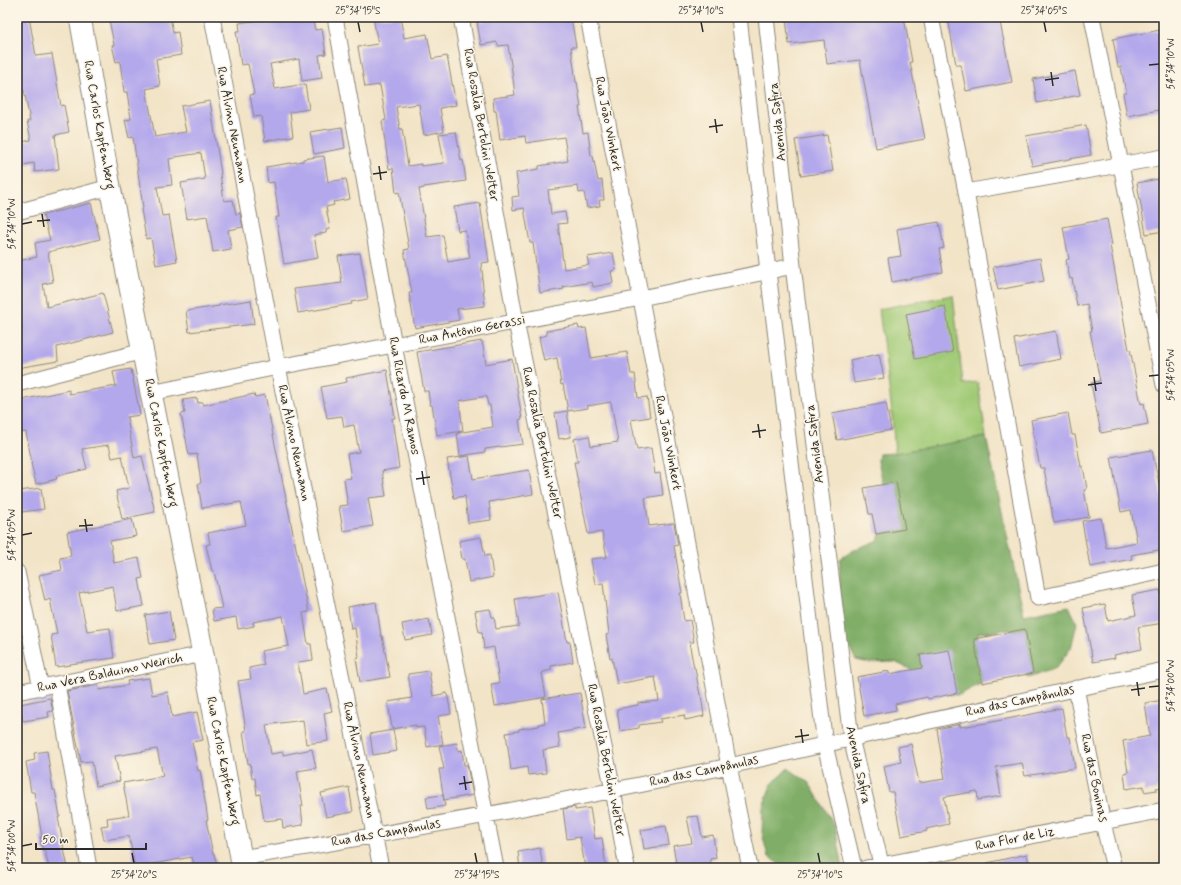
<svg xmlns="http://www.w3.org/2000/svg" width="1181" height="885" font-family="Mynerve,sans-serif">
  <style>
    .green { fill: #a1ca76; stroke: #667a50 }
    .forest { fill: #80ae67; stroke: #566c49 }
    .building { fill: #b4a8ec }
    .lines { fill: none; stroke-linecap: round; stroke-linejoin: round }
    .street-casing { stroke: #8e8879; stroke-width: 17 }
    .secondary-casing { stroke: #8e8879; stroke-width: 23 }
    .street { stroke: #fff; stroke-width: 15 }
    .secondary { stroke: #fff; stroke-width: 21 }
    .ticks { fill: none; stroke: #2b2b2b; stroke-width: 1.5 }
    .labels { text-anchor: middle; dominant-baseline: central; stroke-width: 3; stroke-linejoin: round; paint-order: stroke }
    .street-label { font-size: 13px; fill: #2b2b2b; stroke: #fcf5e5 }
    .neatline { fill: none; stroke: #2b2b2b; stroke-width: 1.5 }
    .ticks-label { font-size: 10px; text-anchor: middle; fill: #2b2b2b }
  </style>
  <rect width="100%" height="100%" fill="#fcf5e5"/>
  <filter id="ink" filterUnits="userSpaceOnUse"><feTurbulence type="fractalNoise" baseFrequency=".025" numOctaves="2"/><feDisplacementMap in="SourceGraphic" scale="8" xChannelSelector="R" yChannelSelector="G"/><feConvolveMatrix kernelMatrix="1 2 1 2 8 2 1 2 1" color-interpolation-filters="sRGB"/></filter>
  <filter id="wash" filterUnits="userSpaceOnUse"><feTurbulence type="fractalNoise" baseFrequency=".012" numOctaves="4" result="noise"/><feDisplacementMap in="SourceGraphic" scale="16" xChannelSelector="R" yChannelSelector="G"/><feGaussianBlur stdDeviation="0.9" result="paint"/><feColorMatrix in="noise" values="0 0 0 0 0 0 0 0 0 0 0 0 0 0 0 0 0 1.4 0 .05"/><feComposite in="paint" operator="in"/></filter>
  <g filter="url(#wash)">
    <rect width="100%" height="100%" fill="#f2e4c7"/>
    <path class="green" d="M 953,295 L 963,384 L 978,382 L 986,437 L 895,453 L 891,404 L 879,309 Z"/>
    <path class="forest" d="M 986,437 L 1024,615 L 1069,606 L 1077,623 L 1071,648 L 1056,668 L 1028,678 L 1016,631 L 1004,630 L 978,633 L 977,645 L 987,674 L 982,683 L 959,695 L 934,694 L 918,673 L 895,662 L 870,663 L 856,660 L 844,638 L 839,585 L 840,559 L 854,550 L 878,540 L 886,514 L 884,487 L 878,461 L 879,454 L 895,453 Z
      M 788,768 L 809,783 L 835,826 L 843,868 L 784,868 L 768,856 L 762,833 L 763,807 L 771,785 Z"/>
    <g id="blocks">
      <path class="building" d="M 17,17 L 29,17 L 36,56 L 52,54 L 61,106 L 64,105 L 69,132 L 55,135 L 59,169 L 35,172 L 34,163 L 17,166 L 17,143 L 31,140 L 27,121 L 30,121 L 24,90 L 17,92 L 17,45 L 20,44 L 17,28 Z
        M 121,17 L 170,17 L 173,33 L 178,32 L 181,55 L 156,59 L 160,86 L 146,89 L 155,137 L 186,132 L 181,106 L 210,101 L 221,174 L 220,174 L 224,201 L 233,200 L 236,214 L 240,213 L 243,227 L 228,230 L 231,249 L 213,252 L 207,216 L 187,219 L 181,183 L 205,179 L 201,153 L 175,157 L 175,158 L 169,159 L 172,185 L 157,187 L 162,216 L 169,215 L 177,261 L 156,265 L 151,238 L 146,239 L 141,209 L 143,208 L 133,137 L 129,138 L 125,120 L 131,119 L 127,92 L 124,92 L 120,61 L 116,62 L 112,45 L 114,45 L 109,19 Z
        M 274,17 L 312,17 L 315,30 L 322,29 L 326,54 L 319,55 L 322,78 L 302,81 L 299,59 L 270,64 L 275,89 L 305,84 L 309,109 L 290,112 L 293,136 L 265,141 L 261,116 L 254,117 L 250,95 L 254,94 L 248,64 L 241,65 L 236,31 L 240,31 L 239,23 L 274,18 Z
        M 373,17 L 400,17 L 404,38 L 427,34 L 432,59 L 447,56 L 456,105 L 440,108 L 444,131 L 424,135 L 419,104 L 396,107 L 400,129 L 402,129 L 408,166 L 421,164 L 421,166 L 444,163 L 439,134 L 456,132 L 461,161 L 463,160 L 466,181 L 424,187 L 424,188 L 419,189 L 427,237 L 443,235 L 448,262 L 470,258 L 465,230 L 458,231 L 454,207 L 480,203 L 489,262 L 481,263 L 483,278 L 482,278 L 485,306 L 457,309 L 459,320 L 415,328 L 409,293 L 412,293 L 404,250 L 409,249 L 399,192 L 396,193 L 393,168 L 389,169 L 382,121 L 386,120 L 380,85 L 365,87 L 358,47 L 378,44 Z
        M 485,17 L 571,17 L 576,47 L 571,47 L 576,82 L 577,82 L 581,107 L 579,107 L 583,133 L 588,132 L 591,156 L 593,156 L 598,181 L 602,180 L 604,200 L 599,200 L 600,206 L 587,208 L 584,192 L 579,193 L 578,186 L 548,190 L 551,214 L 565,212 L 567,223 L 558,224 L 564,269 L 589,265 L 587,257 L 613,253 L 616,270 L 611,271 L 613,283 L 593,287 L 592,282 L 563,287 L 564,289 L 540,293 L 533,243 L 530,243 L 524,208 L 513,210 L 512,197 L 519,196 L 516,173 L 539,169 L 539,166 L 568,161 L 564,137 L 526,143 L 525,136 L 500,140 L 496,111 L 494,111 L 493,98 L 515,95 L 512,71 L 508,45 L 498,46 L 497,42 L 481,45 L 477,22 L 485,21 Z
        M 803,17 L 904,17 L 912,62 L 910,62 L 925,139 L 876,148 L 860,60 L 827,64 L 824,40 L 789,44 L 786,19 Z
        M 948,17 L 999,17 L 1012,82 L 966,91 L 961,65 L 956,65 Z
        M 1160,30 L 1164,50 L 1164,109 L 1127,116 L 1123,93 L 1126,93 L 1121,67 L 1118,67 L 1113,39 Z
        M 1075,71 L 1080,95 L 1037,103 L 1033,79 Z
        M 1086,125 L 1091,155 L 1032,166 L 1026,136 Z
        M 342,127 L 345,148 L 314,154 L 310,132 Z
        M 827,135 L 833,171 L 801,176 L 795,140 Z
        M 324,156 L 328,182 L 346,179 L 350,199 L 333,202 L 334,205 L 326,207 L 330,229 L 326,230 L 326,233 L 314,235 L 318,258 L 284,264 L 276,217 L 279,217 L 274,182 L 268,183 L 266,167 L 303,161 L 303,159 Z
        M 1164,178 L 1164,231 L 1146,234 L 1137,183 Z
        M 91,203 L 100,239 L 48,252 L 53,282 L 43,284 L 47,307 L 103,293 L 113,332 L 57,347 L 58,361 L 17,368 L 17,261 L 37,257 L 35,243 L 50,240 L 43,215 Z
        M 1107,219 L 1112,245 L 1110,245 L 1129,350 L 1130,349 L 1141,404 L 1144,403 L 1148,424 L 1101,433 L 1091,383 L 1100,381 L 1090,331 L 1092,331 L 1087,304 L 1077,306 L 1072,278 L 1070,279 L 1066,260 L 1069,259 L 1063,227 Z
        M 939,222 L 944,248 L 939,249 L 943,272 L 892,282 L 888,258 L 901,256 L 897,229 Z
        M 360,253 L 368,299 L 351,302 L 352,304 L 298,313 L 294,289 L 342,283 L 338,256 Z
        M 1040,258 L 1044,281 L 998,290 L 993,267 Z
        M 251,300 L 254,324 L 189,332 L 186,311 L 219,306 L 219,305 Z
        M 945,306 L 953,352 L 915,359 L 906,314 Z
        M 578,325 L 579,329 L 586,328 L 591,358 L 627,352 L 631,374 L 635,374 L 638,398 L 647,397 L 650,417 L 631,420 L 637,450 L 651,448 L 655,474 L 660,473 L 663,495 L 645,498 L 649,526 L 674,523 L 678,545 L 674,546 L 682,593 L 680,593 L 684,621 L 690,620 L 694,642 L 689,642 L 694,668 L 695,668 L 700,695 L 701,695 L 704,716 L 685,720 L 684,715 L 660,719 L 661,722 L 639,725 L 639,728 L 620,731 L 617,709 L 638,705 L 638,703 L 659,701 L 655,677 L 617,684 L 612,658 L 610,658 L 606,635 L 609,634 L 603,583 L 595,584 L 591,559 L 607,557 L 602,532 L 588,534 L 574,462 L 578,462 L 574,439 L 589,436 L 591,446 L 618,442 L 611,402 L 587,406 L 588,408 L 568,411 L 563,384 L 561,385 L 557,358 L 544,361 L 539,337 L 547,335 L 546,331 Z
        M 1056,331 L 1061,359 L 1019,367 L 1014,339 Z
        M 482,341 L 486,364 L 512,359 L 522,419 L 519,420 L 523,444 L 485,449 L 485,452 L 460,456 L 457,433 L 493,427 L 490,405 L 488,405 L 486,396 L 459,401 L 463,431 L 437,435 L 432,405 L 430,405 L 428,391 L 424,391 L 417,352 Z
        M 879,354 L 884,378 L 854,383 L 850,360 Z
        M 131,369 L 140,415 L 127,417 L 134,458 L 142,456 L 155,512 L 122,519 L 116,491 L 129,488 L 122,456 L 112,458 L 109,445 L 82,449 L 87,469 L 56,476 L 57,479 L 36,484 L 31,463 L 32,463 L 26,432 L 17,433 L 17,401 L 69,390 L 69,394 L 116,386 L 113,372 Z
        M 387,370 L 395,418 L 392,418 L 399,468 L 382,471 L 386,496 L 368,498 L 373,526 L 343,531 L 339,506 L 348,505 L 344,479 L 351,478 L 347,454 L 359,452 L 354,425 L 344,427 L 342,416 L 327,418 L 321,387 L 347,382 L 346,378 Z
        M 254,394 L 255,397 L 265,395 L 309,612 L 303,613 L 308,644 L 311,644 L 313,660 L 298,662 L 303,694 L 327,689 L 332,711 L 324,713 L 328,741 L 306,744 L 303,720 L 266,725 L 271,754 L 283,752 L 283,755 L 312,749 L 316,768 L 297,771 L 303,806 L 301,806 L 303,825 L 283,828 L 282,819 L 264,821 L 260,794 L 257,795 L 255,778 L 252,778 L 250,763 L 248,764 L 243,731 L 246,731 L 238,681 L 251,679 L 249,668 L 264,665 L 261,651 L 289,646 L 283,616 L 253,622 L 254,626 L 238,629 L 236,617 L 214,621 L 212,609 L 222,608 L 214,571 L 212,571 L 206,545 L 210,544 L 208,533 L 246,525 L 241,502 L 202,508 L 198,484 L 201,483 L 197,454 L 189,455 L 181,414 L 185,413 L 183,400 L 197,398 L 198,403 L 203,402 L 203,405 Z
        M 886,403 L 891,430 L 837,440 L 832,413 Z
        M 567,411 L 571,437 L 559,439 L 555,413 Z
        M 1068,413 L 1072,435 L 1075,435 L 1081,467 L 1083,466 L 1087,489 L 1084,490 L 1089,517 L 1054,523 L 1044,468 L 1040,468 L 1031,420 Z
        M 1152,450 L 1164,508 L 1164,549 L 1131,555 L 1132,559 L 1090,567 L 1082,521 L 1101,518 L 1106,548 L 1137,542 L 1131,510 L 1121,512 L 1111,457 Z
        M 469,456 L 473,479 L 529,470 L 533,494 L 489,502 L 491,520 L 468,523 L 465,496 L 454,498 L 447,459 Z
        M 896,482 L 905,529 L 876,534 L 872,514 L 869,514 L 864,488 Z
        M 41,488 L 44,509 L 22,512 L 19,491 Z
        M 132,519 L 136,536 L 110,541 L 114,563 L 139,558 L 143,578 L 139,579 L 144,606 L 117,611 L 113,586 L 79,593 L 87,631 L 110,628 L 114,658 L 70,664 L 70,665 L 56,667 L 51,635 L 57,634 L 50,599 L 45,601 L 39,575 L 62,570 L 60,558 L 71,556 L 67,532 Z
        M 481,537 L 485,556 L 490,555 L 493,577 L 469,582 L 465,559 L 462,559 L 459,541 Z
        M 1160,590 L 1164,614 L 1164,623 L 1138,627 L 1142,649 L 1114,655 L 1115,658 L 1093,662 L 1083,608 L 1105,604 L 1108,621 L 1136,615 L 1132,595 Z
        M 558,592 L 567,642 L 570,642 L 573,662 L 551,666 L 551,670 L 543,672 L 543,673 L 542,673 L 546,697 L 495,706 L 491,684 L 499,683 L 494,647 L 484,649 L 482,632 L 479,632 L 475,611 L 490,609 L 492,617 L 494,617 L 496,629 L 519,626 L 515,599 Z
        M 376,602 L 381,636 L 382,636 L 390,677 L 360,682 L 356,658 L 359,657 L 355,628 L 351,629 L 348,607 Z
        M 169,611 L 174,640 L 150,644 L 145,615 Z
        M 429,619 L 432,635 L 405,640 L 402,624 Z
        M 1025,629 L 1033,673 L 982,683 L 974,639 Z
        M 949,650 L 957,693 L 928,699 L 927,697 L 895,704 L 896,710 L 864,716 L 857,677 L 889,671 L 889,674 L 922,668 L 920,655 Z
        M 429,671 L 433,696 L 447,693 L 451,714 L 438,716 L 443,744 L 427,747 L 424,727 L 416,728 L 416,725 L 392,729 L 388,702 L 412,698 L 408,674 Z
        M 149,678 L 152,695 L 168,692 L 172,717 L 197,712 L 203,740 L 192,742 L 198,771 L 200,770 L 208,820 L 206,820 L 213,854 L 214,854 L 218,868 L 195,868 L 192,857 L 135,867 L 129,836 L 104,840 L 101,826 L 108,825 L 107,818 L 129,815 L 123,783 L 163,776 L 157,749 L 115,756 L 120,781 L 96,786 L 92,761 L 81,762 L 67,691 L 98,685 L 99,690 L 128,685 L 127,681 Z
        M 580,693 L 586,728 L 558,733 L 560,747 L 543,750 L 546,773 L 528,775 L 527,767 L 511,770 L 506,733 L 519,731 L 519,729 L 539,726 L 539,724 L 545,723 L 542,699 Z
        M 50,698 L 53,711 L 48,712 L 49,717 L 23,721 L 20,704 Z
        M 1164,700 L 1164,735 L 1161,736 L 1164,757 L 1164,787 L 1156,788 L 1157,790 L 1144,792 L 1144,786 L 1126,789 L 1124,773 L 1128,772 L 1123,741 L 1150,736 L 1145,703 Z
        M 1062,708 L 1067,737 L 1070,737 L 1075,768 L 1025,776 L 1022,763 L 996,767 L 1001,796 L 978,800 L 977,791 L 944,797 L 949,824 L 926,829 L 927,831 L 901,836 L 893,792 L 889,792 L 884,766 L 901,762 L 898,747 L 911,744 L 919,783 L 945,779 L 937,729 L 960,724 L 960,727 L 987,723 Z
        M 393,730 L 397,751 L 373,755 L 370,734 Z
        M 457,743 L 458,751 L 462,750 L 464,765 L 467,765 L 473,795 L 444,800 L 439,769 L 444,769 L 439,746 Z
        M 47,751 L 53,790 L 55,790 L 60,817 L 58,817 L 64,850 L 64,849 L 68,868 L 49,868 L 45,851 L 43,851 L 40,837 L 42,837 L 34,792 L 31,792 L 26,762 L 35,760 L 34,753 Z
        M 349,787 L 353,812 L 326,817 L 321,793 Z
        M 443,795 L 445,806 L 428,809 L 426,797 Z
        M 575,807 L 575,810 L 590,808 L 595,839 L 602,838 L 606,868 L 586,868 L 585,861 L 584,861 L 580,837 L 567,839 L 563,809 Z
        M 698,816 L 702,837 L 713,835 L 716,858 L 710,859 L 711,868 L 677,868 L 673,846 L 692,843 L 687,817 Z
        M 666,826 L 669,845 L 644,849 L 641,830 Z
        M 540,848 L 543,868 L 520,868 L 518,852 Z
        M 1027,854 L 1030,868 L 988,868 L 987,863 Z"/>
    </g>
  </g>
  <g filter="url(#ink)">
    <use href="#blocks" fill-opacity="0" stroke="#8e8879" stroke-width="1"/>
    <g class="lines">
      <g class="street-casing">
        <path id="street" d="M 212,17 L 278,367 L 381,868
          M 335,17 L 394,345 L 496,868
          M 461,17 L 516,322 L 613,790 L 627,868
          M 588,17 L 729,766 L 750,868
          M 739,17 L 768,271 L 825,745 L 854,868
          M 766,17 L 793,266 L 851,738 L 882,868
          M 931,17 L 966,192 L 1038,598 L 1164,571
          M 1092,17 L 1164,385
          M 966,192 L 1164,157
          M 17,212 L 110,187
          M 17,384 L 143,351
          M 151,393 L 278,367 L 641,298 L 793,266
          M 17,572 L 41,688
          M 57,684 L 89,868
          M 1076,688 L 1103,823 L 1114,868
          M 17,692 L 203,654
          M 241,858 C 405,831 568,801 729,766 C 874,734 1019,700 1164,670
          M 866,868 L 1164,810"/>
      </g>
      <g class="secondary-casing">
        <path id="secondary" d="M 80,17 L 110,187 L 203,654 L 243,868"/>
      </g>
      <use href="#street" class="street"/>
      <use href="#secondary" class="secondary"/>
    </g>
  </g>
  <path class="ticks" d="M 358,22 L 360,32M 701,22 L 703,32M 1044,22 L 1046,32M 1149,65 L 1159,64M 1051,72 L 1053,86M 1045,80 L 1059,78M 715,119 L 717,133M 709,127 L 723,125M 379,166 L 381,180M 373,174 L 387,172M 42,214 L 44,227M 37,221 L 50,220M 22,224 L 32,222M 1149,376 L 1159,375M 1094,377 L 1096,391M 1088,385 L 1102,383M 758,424 L 760,438M 752,432 L 766,430M 422,471 L 424,485M 416,479 L 430,477M 85,519 L 87,532M 79,526 L 93,525M 22,535 L 32,533M 1137,682 L 1139,696M 1149,687 L 1159,686M 1131,690 L 1145,688M 801,729 L 803,743M 795,737 L 809,735M 464,776 L 466,790M 459,784 L 472,782M 22,846 L 32,844M 132,853 L 134,863M 475,853 L 477,863M 818,853 L 820,863"/>
  <g class="labels">
    <g class="street-label">
      <text transform="translate(778 122) rotate(-96)">Avenida Safira</text>
      <text transform="translate(608 124) rotate(79)">Rua João Winkert</text>
      <text transform="translate(99 125) rotate(80)">Rua Carlos Kapfemberg</text>
      <text transform="translate(232 125) rotate(79)">Rua Alvino Neumann</text>
      <text transform="translate(481 125) rotate(80)">Rua Rosalia Bertolini Welter</text>
      <text transform="translate(472 330) rotate(-11)">Rua Antônio Gerassi</text>
      <text transform="translate(404 396) rotate(79)">Rua Ricardo M Ramos</text>
      <text transform="translate(161 443) rotate(79)">Rua Carlos Kapfemberg</text>
      <text transform="translate(294 443) rotate(78)">Rua Alvino Neumann</text>
      <text transform="translate(542 443) rotate(78)">Rua Rosalia Bertolini Welter</text>
      <text transform="translate(668 443) rotate(79)">Rua João Winkert</text>
      <text transform="translate(815 444) rotate(-97)">Avenida Safira</text>
      <text transform="translate(110 673) rotate(-12)">Rua Vera Balduino Weirich</text>
      <text transform="translate(1020 701) rotate(-12)">Rua das Campânulas</text>
      <text transform="translate(359 760) rotate(78)">Rua Alvino Neumann</text>
      <text transform="translate(606 760) rotate(79)">Rua Rosalia Bertolini Welter</text>
      <text transform="translate(223 761) rotate(79)">Rua Carlos Kapfemberg</text>
      <text transform="translate(858 765) rotate(78)">Avenida Safira</text>
      <text transform="translate(704 771) rotate(-12)">Rua das Campânulas</text>
      <text transform="translate(1094 778) rotate(78)">Rua das Boninas</text>
      <text transform="translate(386 833) rotate(-10)">Rua das Campânulas</text>
      <text transform="translate(1015 839) rotate(-11)">Rua Flor de Liz</text>
    </g>
  </g>
  <rect width="1181" height="885" fill="none" stroke="#fcf5e5" stroke-width="44"/>
  <path d="M36 843v6h110v-6" fill="none" stroke="#2b2b2b" stroke-width="2"/>
  <text x="42" y="843" font-size="12" fill="#2b2b2b" stroke="#fcf5e5" stroke-width="3" paint-order="stroke">50 m</text>
  <rect x="22" y="22" width="1137" height="841" class="neatline"/>
  <g class="ticks-label">
    <text x="358" y="14">25°34'15"S</text>
    <text x="701" y="14">25°34'10"S</text>
    <text x="1044" y="14">25°34'05"S</text>
    <text transform="translate(1170 64) rotate(-90)" y="4">54°34'10"W</text>
    <text transform="translate(11 224) rotate(-90)" y="4">54°34'10"W</text>
    <text transform="translate(1170 375) rotate(-90)" y="4">54°34'05"W</text>
    <text transform="translate(11 535) rotate(-90)" y="4">54°34'05"W</text>
    <text transform="translate(1170 686) rotate(-90)" y="4">54°34'00"W</text>
    <text transform="translate(11 846) rotate(-90)" y="4">54°34'00"W</text>
    <text x="134" y="878">25°34'20"S</text>
    <text x="477" y="878">25°34'15"S</text>
    <text x="820" y="878">25°34'10"S</text>
  </g>
</svg>
